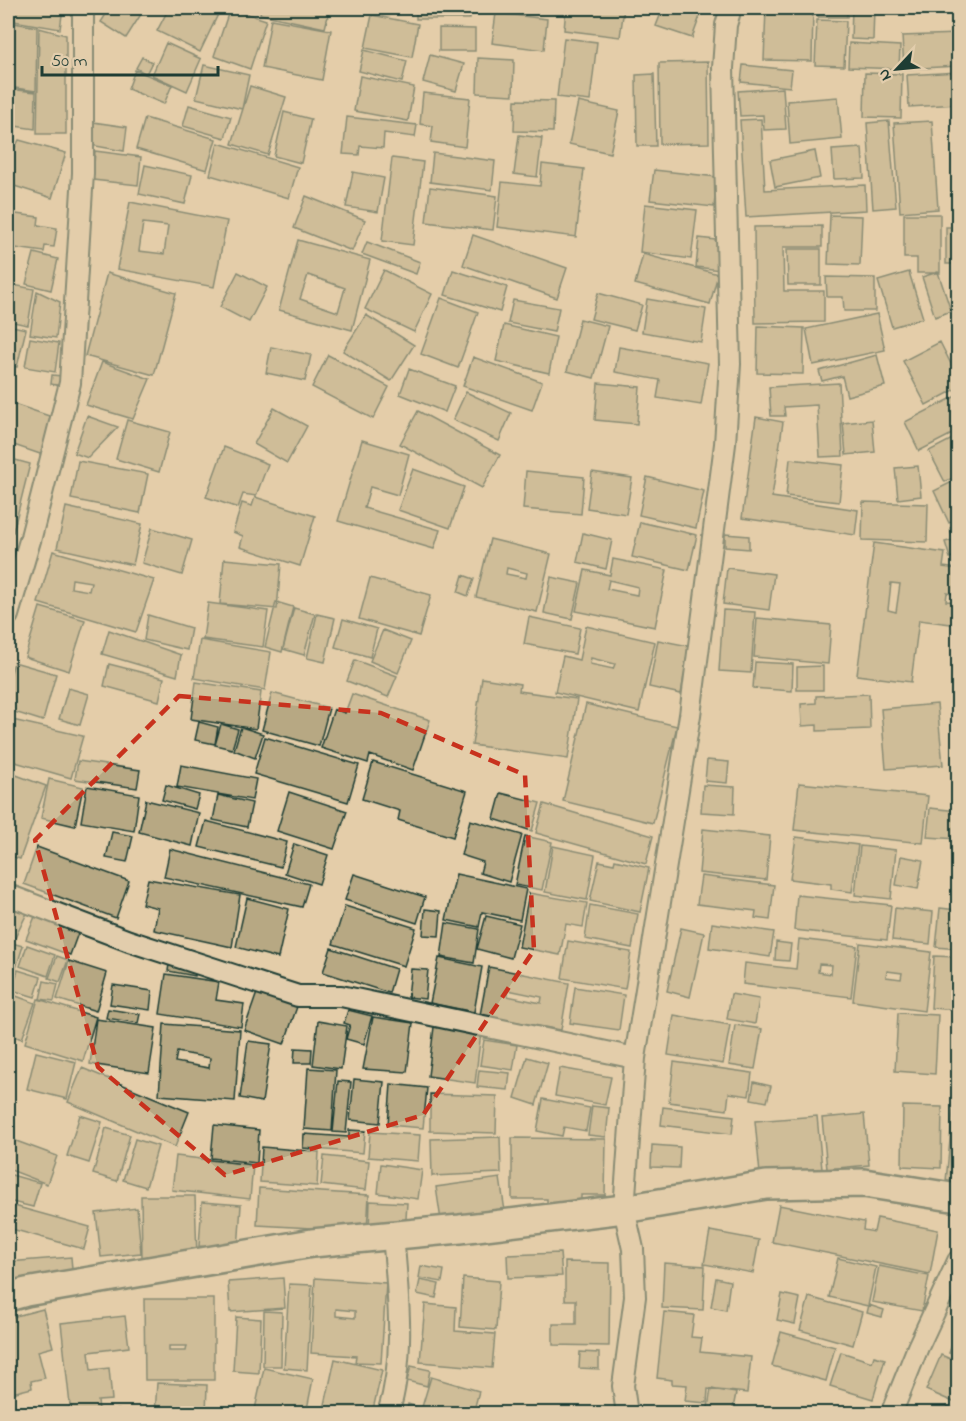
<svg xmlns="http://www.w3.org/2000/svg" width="966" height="1421" font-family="'Indie Flower',sans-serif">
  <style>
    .building { fill: #b7a883; stroke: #1f3d34; stroke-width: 1.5; fill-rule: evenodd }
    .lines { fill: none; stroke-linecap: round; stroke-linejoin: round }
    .street-casing { stroke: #1f3d34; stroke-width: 24 }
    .secondary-casing { stroke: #1f3d34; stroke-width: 32 }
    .street { stroke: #e2cdac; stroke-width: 20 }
    .secondary { stroke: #e2cdac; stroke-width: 27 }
    .marked { fill: none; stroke: #c8321e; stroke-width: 4.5; stroke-dasharray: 12 8; stroke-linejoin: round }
  </style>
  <rect width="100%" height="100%" fill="#e4cda9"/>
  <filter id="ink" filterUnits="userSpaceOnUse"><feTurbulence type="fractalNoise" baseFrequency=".0167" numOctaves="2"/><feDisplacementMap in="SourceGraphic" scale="12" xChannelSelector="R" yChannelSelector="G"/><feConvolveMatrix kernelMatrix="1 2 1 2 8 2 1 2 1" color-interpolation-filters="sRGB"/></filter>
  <g filter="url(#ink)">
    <path class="building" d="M 8,8 L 63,8 L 60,29 L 8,20 Z
      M 110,8 L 145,8 L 126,38 L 101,22 Z
      M 169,8 L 221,8 L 200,52 L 157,31 Z
      M 230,8 L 266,20 L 250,69 L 214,56 Z
      M 261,8 L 330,8 L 325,28 L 260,14 Z
      M 416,8 L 470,8 L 470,19 L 416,19 Z
      M 566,8 L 624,8 L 620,37 L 564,30 Z
      M 663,8 L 703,8 L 692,38 L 656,26 Z
      M 766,8 L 813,8 L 812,61 L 764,60 Z
      M 818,8 L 847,8 L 847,17 L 818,17 Z
      M 852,8 L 874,8 L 873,40 L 851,39 Z
      M 909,8 L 942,8 L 940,15 Z
      M 496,13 L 547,19 L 544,50 L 492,43 Z
      M 372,15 L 418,24 L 412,57 L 365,48 Z
      M 271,19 L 331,30 L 322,80 L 262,68 Z
      M 817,20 L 846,21 L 844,66 L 815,65 Z
      M 8,22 L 37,27 L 36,91 L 8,87 Z
      M 39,28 L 66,35 L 66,134 L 37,134 Z
      M 439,28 L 475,29 L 475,51 L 439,51 Z
      M 958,34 L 958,66 L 904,69 L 902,36 Z
      M 564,38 L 597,42 L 590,101 L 557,97 Z
      M 166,43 L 201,59 L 187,91 L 152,75 Z
      M 849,43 L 900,46 L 899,69 L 848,67 Z
      M 364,50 L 407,61 L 402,82 L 359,71 Z
      M 430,55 L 464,64 L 456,91 L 423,82 Z
      M 142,57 L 152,62 L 146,74 L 136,68 Z
      M 478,58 L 514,60 L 513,95 L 477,93 Z
      M 708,62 L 709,143 L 660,144 L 659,63 Z
      M 204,65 L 249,75 L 242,109 L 196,98 Z
      M 743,65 L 792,70 L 790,87 L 741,82 Z
      M 135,70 L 172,85 L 164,104 L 128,89 Z
      M 958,72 L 958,104 L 909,107 L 907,75 Z
      M 865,73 L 902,74 L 901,118 L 864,117 Z
      M 654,74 L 656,146 L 637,146 L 636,75 Z
      M 360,76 L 414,87 L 408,121 L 354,111 Z
      M 250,86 L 286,97 L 268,155 L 232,144 Z
      M 783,88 L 786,129 L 764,130 L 763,115 L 740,116 L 738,91 Z
      M 8,89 L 36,92 L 35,129 L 8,125 Z
      M 423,93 L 470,98 L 465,147 L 431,142 L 433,126 L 420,124 Z
      M 838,97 L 842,139 L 790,144 L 787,101 Z
      M 515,100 L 554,101 L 553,132 L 514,131 Z
      M 578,102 L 619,111 L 610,153 L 569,144 Z
      M 189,105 L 231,117 L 225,138 L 183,126 Z
      M 284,112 L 311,119 L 301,163 L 274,156 Z
      M 347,117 L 417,125 L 415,137 L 384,133 L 383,148 L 360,146 L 359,155 L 343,154 Z
      M 145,118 L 216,139 L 207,170 L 136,149 Z
      M 761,119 L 765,190 L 865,185 L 866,210 L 746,217 L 740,120 Z
      M 889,121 L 896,207 L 873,209 L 867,123 Z
      M 932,121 L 938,209 L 900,212 L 894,123 Z
      M 93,122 L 127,127 L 124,151 L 90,145 Z
      M 519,135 L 542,138 L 537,177 L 514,174 Z
      M 19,140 L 66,153 L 52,198 L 8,184 L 8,149 L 13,151 Z
      M 218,143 L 298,167 L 289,198 L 210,175 Z
      M 862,148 L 864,178 L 834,179 L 832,150 Z
      M 95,151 L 141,157 L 138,185 L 93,180 Z
      M 815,151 L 820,178 L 775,187 L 770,160 Z
      M 433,153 L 495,161 L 492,190 L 430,182 Z
      M 392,158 L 423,162 L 413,245 L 382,241 Z
      M 542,164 L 584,169 L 576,237 L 497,227 L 502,182 L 540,186 Z
      M 145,165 L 192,175 L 185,204 L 139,194 Z
      M 654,170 L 717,177 L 714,207 L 650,200 Z
      M 353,172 L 384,178 L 378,212 L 346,207 Z
      M 430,187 L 497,196 L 493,230 L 426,222 Z
      M 306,196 L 365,220 L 352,251 L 294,228 Z
      M 130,202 L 227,221 L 214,287 L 117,269 ZM 143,223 L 168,226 L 164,254 L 139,251 Z
      M 645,204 L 697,210 L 691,259 L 640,252 Z
      M 8,213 L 39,217 L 38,225 L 57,228 L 54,247 L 45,246 L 44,252 L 8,247 Z
      M 904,214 L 940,214 L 940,273 L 917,273 L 917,258 L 904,258 Z
      M 830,215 L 862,216 L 860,265 L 828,264 Z
      M 822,226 L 822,247 L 783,247 L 784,291 L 824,291 L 824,322 L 755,323 L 754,227 Z
      M 946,227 L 958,227 L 958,264 L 946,264 Z
      M 473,235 L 567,268 L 557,298 L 463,265 Z
      M 699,238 L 724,241 L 720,270 L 696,267 Z
      M 298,240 L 370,260 L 352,330 L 279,310 ZM 308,275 L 345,288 L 338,312 L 300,299 Z
      M 367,242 L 420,262 L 416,274 L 362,254 Z
      M 787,249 L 821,249 L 821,285 L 788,285 Z
      M 34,253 L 58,259 L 51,290 L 26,284 Z
      M 643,254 L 718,274 L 710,304 L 635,284 Z
      M 384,270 L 432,294 L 414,332 L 365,309 Z
      M 453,270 L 507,287 L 500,312 L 445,295 Z
      M 238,272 L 267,287 L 249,322 L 220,307 Z
      M 909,272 L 923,318 L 892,327 L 878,281 Z
      M 938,272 L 951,311 L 935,317 L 922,277 Z
      M 107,273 L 176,293 L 154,375 L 85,356 Z
      M 826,277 L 875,278 L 875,311 L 844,311 L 843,297 L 827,297 Z
      M 8,284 L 34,289 L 28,325 L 8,321 Z
      M 37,291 L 60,302 L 56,338 L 30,334 Z
      M 598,293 L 642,305 L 635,330 L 591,319 Z
      M 441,298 L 478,312 L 458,368 L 421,354 Z
      M 647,299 L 706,309 L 701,342 L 642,332 Z
      M 513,300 L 559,308 L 554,332 L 508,323 Z
      M 877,314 L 885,350 L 813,365 L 806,329 Z
      M 366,315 L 414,345 L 391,381 L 343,351 Z
      M 580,319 L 608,326 L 594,378 L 567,371 Z
      M 8,325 L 26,329 L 17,367 L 8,365 Z
      M 504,325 L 556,337 L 549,373 L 496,361 Z
      M 758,326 L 804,328 L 803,374 L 757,373 Z
      M 30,338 L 59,343 L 55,372 L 25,367 Z
      M 940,342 L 958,378 L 958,388 L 926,405 L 903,361 Z
      M 271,347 L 311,355 L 305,381 L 266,373 Z
      M 619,347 L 708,363 L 701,405 L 657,398 L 660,380 L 615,372 Z
      M 328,355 L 389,387 L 373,419 L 312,387 Z
      M 877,355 L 885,386 L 847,396 L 842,376 L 822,381 L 819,371 Z
      M 473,357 L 542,382 L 532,410 L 463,386 Z
      M 102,362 L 150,379 L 133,419 L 86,405 Z
      M 409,369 L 455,386 L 445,412 L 400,394 Z
      M 52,375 L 62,376 L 61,386 L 51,384 Z
      M 598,383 L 640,387 L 637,424 L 595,420 Z
      M 839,383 L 843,456 L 820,457 L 817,405 L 784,407 L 785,416 L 771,416 L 769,387 Z
      M 466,392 L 511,413 L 499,441 L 453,420 Z
      M 958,395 L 958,431 L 919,451 L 905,422 Z
      M 8,402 L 55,418 L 43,455 L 8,443 Z
      M 274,408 L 307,426 L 287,463 L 254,444 Z
      M 418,411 L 500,455 L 482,488 L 400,444 Z
      M 87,416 L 118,427 L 88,458 L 74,453 Z
      M 756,417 L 783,422 L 772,497 L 858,510 L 855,535 L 742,518 Z
      M 127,420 L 170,432 L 159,472 L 116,459 Z
      M 872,420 L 875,452 L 846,455 L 843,423 Z
      M 958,436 L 958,475 L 945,482 L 929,451 Z
      M 362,440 L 409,454 L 398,495 L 370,487 L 364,508 L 440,530 L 434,549 L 338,521 Z
      M 224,447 L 268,464 L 256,496 L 243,494 L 238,508 L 206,497 Z
      M 8,458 L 30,464 L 13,532 L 8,531 Z
      M 790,459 L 843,465 L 839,502 L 786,496 Z
      M 78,461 L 148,474 L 140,513 L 71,499 Z
      M 918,466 L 921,496 L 898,499 L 895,468 Z
      M 413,469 L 464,487 L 450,528 L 398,510 Z
      M 526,471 L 584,477 L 581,514 L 523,509 Z
      M 592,472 L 632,478 L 626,514 L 587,508 Z
      M 647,477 L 704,491 L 696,528 L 639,515 Z
      M 958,479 L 958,518 L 949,523 L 934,491 Z
      M 255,497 L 315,516 L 300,566 L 240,547 L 243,536 L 233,532 L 242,503 L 252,506 Z
      M 863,502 L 928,504 L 927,542 L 862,540 Z
      M 66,507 L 142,524 L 133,565 L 57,548 Z
      M 640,522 L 697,535 L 689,570 L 632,557 Z
      M 958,525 L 958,555 L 950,558 L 945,542 L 953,540 L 950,528 Z
      M 152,528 L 192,540 L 182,575 L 142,563 Z
      M 583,533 L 612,540 L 606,569 L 577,562 Z
      M 725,534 L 749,536 L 749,549 L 725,547 Z
      M 490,539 L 551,554 L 537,612 L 476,597 ZM 507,568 L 527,573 L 526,578 L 506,574 Z
      M 874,543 L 945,553 L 943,567 L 958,569 L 958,595 L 947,593 L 946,601 L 958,602 L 958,625 L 919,620 L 911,682 L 857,675 ZM 891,583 L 900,584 L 896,612 L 888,610 Z
      M 53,551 L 154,580 L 136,632 L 38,603 ZM 72,579 L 91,582 L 89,591 L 71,588 Z
      M 224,559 L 281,564 L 277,609 L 220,604 Z
      M 613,559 L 667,570 L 655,627 L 576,611 L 585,570 L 610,575 ZM 609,580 L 638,587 L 637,595 L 607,589 Z
      M 727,568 L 774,574 L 769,610 L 723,604 Z
      M 463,575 L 474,579 L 468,596 L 458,592 Z
      M 551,577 L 580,583 L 572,619 L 544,613 Z
      M 370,578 L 431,595 L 419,636 L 359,619 Z
      M 276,602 L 293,607 L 282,652 L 265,647 Z
      M 208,603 L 268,611 L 263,647 L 203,639 Z
      M 40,607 L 85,620 L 69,671 L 25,657 Z
      M 294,608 L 315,614 L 304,655 L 283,649 Z
      M 723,610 L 755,612 L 751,673 L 719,671 Z
      M 317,614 L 335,618 L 325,662 L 307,658 Z
      M 148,615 L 191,628 L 187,650 L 144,640 Z
      M 529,617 L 580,628 L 575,654 L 524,644 Z
      M 757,618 L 831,625 L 828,664 L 754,657 Z
      M 343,619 L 377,629 L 370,657 L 335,647 Z
      M 586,626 L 655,642 L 639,712 L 555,692 L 563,656 L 579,660 ZM 591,658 L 615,664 L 613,669 L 590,664 Z
      M 955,628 L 958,628 L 958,682 L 958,656 L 955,656 Z
      M 109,630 L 181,655 L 177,676 L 102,654 Z
      M 383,630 L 411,641 L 398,673 L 370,661 Z
      M 200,640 L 271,652 L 265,690 L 194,678 Z
      M 658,640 L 689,646 L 681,694 L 649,687 Z
      M 355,660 L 397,676 L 388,697 L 347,681 Z
      M 14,662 L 56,674 L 43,721 L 8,710 L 8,683 Z
      M 755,662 L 793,664 L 792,691 L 753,688 Z
      M 109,664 L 164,678 L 159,701 L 104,686 Z
      M 823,666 L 823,690 L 797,690 L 797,667 Z
      M 482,678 L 520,684 L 519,691 L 577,699 L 568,759 L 472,745 Z
      M 196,682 L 261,692 L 256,729 L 191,719 Z
      M 68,688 L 89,694 L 80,725 L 59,719 Z
      M 272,693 L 329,708 L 319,746 L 262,730 Z
      M 352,694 L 430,720 L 413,770 L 370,755 L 368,763 L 321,748 L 334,709 L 345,713 Z
      M 869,694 L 870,729 L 817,731 L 817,725 L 802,726 L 801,704 L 816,703 L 816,696 Z
      M 586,704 L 677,726 L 653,823 L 563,801 Z
      M 937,704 L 943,765 L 886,769 L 881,709 Z
      M 8,719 L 83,736 L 71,778 L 8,760 Z
      M 199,722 L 218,727 L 215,744 L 195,740 Z
      M 221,724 L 238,729 L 232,749 L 215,745 Z
      M 241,727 L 263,734 L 255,758 L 234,750 Z
      M 265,737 L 359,765 L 348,802 L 254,774 Z
      M 707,760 L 729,762 L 727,783 L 705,781 Z
      M 78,761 L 140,770 L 137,788 L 75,779 Z
      M 373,762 L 467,791 L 453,837 L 398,820 L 400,811 L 362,799 Z
      M 181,765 L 256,779 L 252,800 L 177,787 Z
      M 8,772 L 46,786 L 20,859 L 8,855 Z
      M 49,779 L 83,787 L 75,826 L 41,818 Z
      M 799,783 L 928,796 L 923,843 L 794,830 Z
      M 166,785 L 199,795 L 195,809 L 162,800 Z
      M 703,785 L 735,787 L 734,814 L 701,812 Z
      M 87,786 L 139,795 L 134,831 L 81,822 Z
      M 289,792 L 347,811 L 334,849 L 277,831 Z
      M 501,793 L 540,803 L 532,831 L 494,819 Z
      M 218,795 L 252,803 L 247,827 L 213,820 Z
      M 146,800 L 199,813 L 192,846 L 139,832 Z
      M 544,804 L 653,836 L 646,864 L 536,833 Z
      M 930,808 L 958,811 L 958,839 L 927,837 Z
      M 470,820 L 522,835 L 509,882 L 480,873 L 483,862 L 461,855 Z
      M 206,821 L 287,842 L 281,867 L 199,847 Z
      M 703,829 L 770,836 L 766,880 L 699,873 Z
      M 112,832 L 133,836 L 127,862 L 106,858 Z
      M 525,836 L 552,842 L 542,890 L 515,885 Z
      M 796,837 L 858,845 L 852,892 L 831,889 L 831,884 L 790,879 Z
      M 294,844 L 328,855 L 319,884 L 285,873 Z
      M 553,846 L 595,855 L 587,900 L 545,892 Z
      M 860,846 L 896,850 L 891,899 L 855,895 Z
      M 37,847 L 129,881 L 116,918 L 24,884 Z
      M 170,849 L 309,884 L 302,907 L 164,877 Z
      M 901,856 L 923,860 L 918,889 L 896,885 Z
      M 615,860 L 649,868 L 640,912 L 590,901 L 599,861 L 614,864 Z
      M 354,874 L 425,897 L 417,923 L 345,900 Z
      M 456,874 L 526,889 L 520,920 L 482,912 L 479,927 L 446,920 Z
      M 701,876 L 774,885 L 770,920 L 755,918 L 756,911 L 697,904 Z
      M 148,879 L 240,895 L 232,947 L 154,930 L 158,908 L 142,904 Z
      M 529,893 L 587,903 L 583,927 L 566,924 L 560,955 L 519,947 Z
      M 797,895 L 891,905 L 887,940 L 794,930 Z
      M 8,896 L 30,907 L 15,938 L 8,934 Z
      M 247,898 L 289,909 L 278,958 L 236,947 Z
      M 590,905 L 638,914 L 632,948 L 585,939 Z
      M 345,906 L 416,928 L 404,966 L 333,944 Z
      M 895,908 L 933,912 L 930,944 L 892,940 Z
      M 940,908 L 957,910 L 958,949 L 936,947 Z
      M 38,909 L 81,925 L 70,955 L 26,939 Z
      M 425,909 L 441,911 L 439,936 L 423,935 Z
      M 486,916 L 520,924 L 511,958 L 477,949 Z
      M 446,923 L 479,929 L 474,963 L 441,957 Z
      M 712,923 L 774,932 L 770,957 L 709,948 Z
      M 681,928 L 704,933 L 690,997 L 667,991 Z
      M 799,939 L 857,946 L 851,997 L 743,984 L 745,963 L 796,969 ZM 819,964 L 832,965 L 831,974 L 818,972 Z
      M 568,941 L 631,952 L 625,989 L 562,978 Z
      M 8,942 L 23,946 L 10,987 L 8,987 Z
      M 776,942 L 791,944 L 789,961 L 775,960 Z
      M 860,943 L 931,952 L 924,1011 L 853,1001 ZM 887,971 L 902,973 L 901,979 L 886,977 Z
      M 27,945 L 55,955 L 48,976 L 20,966 Z
      M 331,948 L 396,969 L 389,993 L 323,972 Z
      M 57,956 L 68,960 L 60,982 L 49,978 Z
      M 934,956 L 958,957 L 958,1010 L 931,1008 Z
      M 170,958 L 198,962 L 195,976 L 168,971 Z
      M 439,958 L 482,967 L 474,1012 L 430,1003 Z
      M 69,961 L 107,973 L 96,1011 L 57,999 Z
      M 489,967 L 569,983 L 561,1030 L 480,1015 ZM 508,990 L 542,997 L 541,1003 L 507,996 Z
      M 411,969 L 428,970 L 425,999 L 408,997 Z
      M 18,970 L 41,977 L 35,997 L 12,990 Z
      M 166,974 L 219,982 L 216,1000 L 244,1004 L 241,1027 L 160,1014 Z
      M 44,981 L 58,984 L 54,1001 L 40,999 Z
      M 113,985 L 152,991 L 150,1010 L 110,1004 Z
      M 259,987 L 299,1001 L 284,1044 L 244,1030 Z
      M 575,987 L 624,995 L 619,1030 L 570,1023 Z
      M 8,993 L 35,1003 L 22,1039 L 8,1034 Z
      M 731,994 L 759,999 L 755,1024 L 727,1019 Z
      M 38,999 L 96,1017 L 83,1061 L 25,1043 Z
      M 108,1009 L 140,1014 L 138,1023 L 106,1018 Z
      M 348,1010 L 372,1016 L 364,1044 L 346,1039 L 350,1025 L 344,1023 Z
      M 898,1013 L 938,1015 L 935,1074 L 895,1071 Z
      M 674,1015 L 730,1025 L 723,1064 L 668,1055 Z
      M 373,1017 L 413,1023 L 407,1072 L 363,1069 Z
      M 96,1019 L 156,1028 L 149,1073 L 90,1064 Z
      M 318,1021 L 347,1026 L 341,1069 L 313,1065 Z
      M 164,1024 L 240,1030 L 235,1101 L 159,1095 ZM 177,1052 L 210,1058 L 209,1068 L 175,1062 Z
      M 735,1025 L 762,1029 L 755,1069 L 729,1065 Z
      M 434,1027 L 481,1032 L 475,1083 L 428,1076 Z
      M 484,1040 L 517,1045 L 513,1070 L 480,1065 Z
      M 248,1041 L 271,1044 L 262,1102 L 240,1098 Z
      M 295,1048 L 312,1049 L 311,1063 L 294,1063 Z
      M 36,1052 L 76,1062 L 67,1099 L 27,1089 Z
      M 527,1057 L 548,1063 L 536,1105 L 515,1098 Z
      M 674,1062 L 752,1073 L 749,1096 L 729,1093 L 727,1110 L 669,1102 Z
      M 82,1068 L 189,1112 L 175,1147 L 68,1102 Z
      M 308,1068 L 336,1070 L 332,1131 L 304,1129 Z
      M 560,1068 L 611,1077 L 605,1105 L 555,1096 Z
      M 479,1070 L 510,1073 L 508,1090 L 477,1087 Z
      M 354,1079 L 384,1082 L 380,1123 L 350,1120 Z
      M 338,1081 L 351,1082 L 346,1133 L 333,1132 Z
      M 754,1082 L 771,1086 L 767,1102 L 751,1099 Z
      M 391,1084 L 427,1088 L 423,1128 L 388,1125 Z
      M 430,1094 L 497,1096 L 496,1133 L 430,1131 Z
      M 543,1099 L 590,1108 L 586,1131 L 564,1127 L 562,1136 L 537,1131 Z
      M 954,1099 L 958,1099 L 958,1182 L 946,1181 Z
      M 592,1106 L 609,1108 L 606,1137 L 588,1135 Z
      M 903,1106 L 942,1107 L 941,1168 L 902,1166 Z
      M 663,1107 L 734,1116 L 732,1134 L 661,1125 Z
      M 864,1114 L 869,1165 L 827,1169 L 822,1118 Z
      M 80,1115 L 102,1122 L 89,1163 L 67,1156 Z
      M 817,1116 L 822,1169 L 760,1174 L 755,1121 Z
      M 214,1125 L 259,1130 L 257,1163 L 211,1158 Z
      M 106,1128 L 130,1135 L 117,1181 L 93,1174 Z
      M 349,1130 L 365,1131 L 363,1153 L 303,1148 L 304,1134 L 349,1137 Z
      M 370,1132 L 420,1135 L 418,1161 L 368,1157 Z
      M 500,1137 L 501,1173 L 432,1176 L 431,1139 Z
      M 8,1138 L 57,1156 L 47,1184 L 8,1169 Z
      M 512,1138 L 606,1139 L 605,1195 L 581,1195 L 581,1209 L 547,1208 L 547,1199 L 512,1199 Z
      M 135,1139 L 158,1146 L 146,1187 L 123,1180 Z
      M 652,1145 L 680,1147 L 679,1168 L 651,1167 Z
      M 262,1147 L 319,1152 L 317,1186 L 260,1182 Z
      M 176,1156 L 253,1165 L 250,1199 L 172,1190 Z
      M 324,1156 L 369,1161 L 366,1190 L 321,1185 Z
      M 381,1164 L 422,1170 L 418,1199 L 378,1193 Z
      M 8,1174 L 40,1183 L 33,1207 L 8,1201 Z
      M 500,1178 L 506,1218 L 442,1227 L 436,1187 Z
      M 259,1188 L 369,1195 L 367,1231 L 257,1225 Z
      M 141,1196 L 195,1196 L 197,1257 L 142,1258 Z
      M 370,1201 L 407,1203 L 405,1234 L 369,1231 Z
      M 202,1202 L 241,1205 L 238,1250 L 199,1246 Z
      M 779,1205 L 864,1222 L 863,1230 L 874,1232 L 877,1218 L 938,1230 L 930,1274 L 772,1242 Z
      M 14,1206 L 90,1227 L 84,1249 L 8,1228 Z
      M 137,1208 L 141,1253 L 101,1257 L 96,1213 Z
      M 710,1231 L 759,1240 L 753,1273 L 704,1264 Z
      M 560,1253 L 562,1276 L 508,1278 L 507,1255 Z
      M 71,1257 L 73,1281 L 8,1286 L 8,1262 Z
      M 838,1258 L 876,1267 L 868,1306 L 829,1297 Z
      M 565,1262 L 610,1263 L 609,1346 L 553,1345 L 553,1324 L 576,1324 L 576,1300 L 565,1300 Z
      M 664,1263 L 705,1266 L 703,1310 L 662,1308 Z
      M 421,1266 L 444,1270 L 442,1282 L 419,1278 Z
      M 879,1266 L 929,1276 L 922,1311 L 872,1302 Z
      M 283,1278 L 285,1308 L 230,1312 L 228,1282 Z
      M 315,1278 L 386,1283 L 381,1363 L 355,1362 L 356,1356 L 311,1353 ZM 336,1309 L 355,1311 L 355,1318 L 336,1316 Z
      M 463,1278 L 499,1281 L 496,1330 L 460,1327 Z
      M 716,1278 L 730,1281 L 726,1310 L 711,1307 Z
      M 420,1280 L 439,1284 L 436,1298 L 417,1294 Z
      M 289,1284 L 312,1285 L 307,1370 L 284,1368 Z
      M 782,1294 L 800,1298 L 795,1324 L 777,1320 Z
      M 809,1297 L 862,1312 L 853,1345 L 800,1330 Z
      M 144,1299 L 214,1299 L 214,1380 L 145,1380 ZM 169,1346 L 187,1346 L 186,1351 L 169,1351 Z
      M 425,1304 L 456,1307 L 455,1331 L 495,1334 L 492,1368 L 420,1362 Z
      M 869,1305 L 884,1310 L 882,1317 L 867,1313 Z
      M 43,1309 L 53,1347 L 38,1351 L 45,1378 L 31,1381 L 32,1388 L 8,1394 L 8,1318 Z
      M 264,1311 L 282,1312 L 281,1366 L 263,1366 Z
      M 664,1312 L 694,1315 L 691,1337 L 702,1338 L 700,1352 L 751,1357 L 747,1393 L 708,1389 L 707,1403 L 685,1401 L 687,1385 L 672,1384 L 672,1380 L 657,1378 Z
      M 125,1316 L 129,1347 L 89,1352 L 91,1370 L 109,1368 L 112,1400 L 98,1401 L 99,1412 L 119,1410 L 119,1414 L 71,1414 L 61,1323 Z
      M 236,1317 L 261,1319 L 259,1373 L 233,1371 Z
      M 958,1329 L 958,1356 L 949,1353 Z
      M 781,1332 L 835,1347 L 826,1381 L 772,1366 Z
      M 580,1352 L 599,1353 L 599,1369 L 579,1368 Z
      M 841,1352 L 872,1362 L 874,1356 L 885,1359 L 873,1399 L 830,1386 Z
      M 941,1355 L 958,1362 L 958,1404 L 926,1390 Z
      M 335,1359 L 382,1370 L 372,1414 L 323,1414 Z
      M 411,1366 L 430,1370 L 427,1386 L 407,1381 Z
      M 264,1368 L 313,1379 L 306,1414 L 254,1414 Z
      M 431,1377 L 479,1391 L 473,1414 L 446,1414 L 422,1407 Z
      M 157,1383 L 207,1385 L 206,1414 L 155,1414 Z
      M 711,1389 L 736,1393 L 732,1414 L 707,1414 Z
      M 408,1404 L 439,1414 L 406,1414 Z
      M 948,1406 L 958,1411 L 958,1414 L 945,1414 Z"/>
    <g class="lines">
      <g class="street-casing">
        <path id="street" d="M 8,615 L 31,537 L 70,383 L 83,173 L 83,8
          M 8,895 L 129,941 L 298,996 L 341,996 L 635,1058
          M 388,1414 C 406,1356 398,1294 393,1235
          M 627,1414 L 623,1386 L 635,1297 L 633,1249 L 624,1209 L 635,1058 L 690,715 L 725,444 L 730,364 L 723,68 L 726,25 L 731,8
          M 891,1414 L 918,1347 L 958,1261"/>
      </g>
      <g class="secondary-casing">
        <path id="secondary" d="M 8,1297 L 26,1292 L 312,1243 L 460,1229 L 624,1209 L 766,1185 L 864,1183 L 958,1198"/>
      </g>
      <use href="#street" class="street"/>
      <use href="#secondary" class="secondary"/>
    </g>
  </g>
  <path d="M0 0H966V1421H0ZM 179,696 L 381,713 L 525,775 L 534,950 L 423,1115 L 225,1175 L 98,1067 L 35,840 Z" fill="#e4cda9" fill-opacity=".55" fill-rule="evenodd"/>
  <path class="marked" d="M 179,696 L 381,713 L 525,775 L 534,950 L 423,1115 L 225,1175 L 98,1067 L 35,840 Z"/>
  <rect width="966" height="1421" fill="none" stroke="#e2cdac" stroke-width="30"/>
  <rect x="15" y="15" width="936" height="1391" fill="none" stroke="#1f3d34" stroke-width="2" filter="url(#ink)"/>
  <g transform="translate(897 69) rotate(244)" stroke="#e2cdac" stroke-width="4.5" paint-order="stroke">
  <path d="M0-4.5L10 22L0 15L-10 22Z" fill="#1f3d34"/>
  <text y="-9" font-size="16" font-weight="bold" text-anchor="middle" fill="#1f3d34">N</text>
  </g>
  <path d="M42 66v9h176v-9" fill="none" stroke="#1f3d34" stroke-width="3"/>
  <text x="51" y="66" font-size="18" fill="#1f3d34" stroke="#e2cdac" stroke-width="4.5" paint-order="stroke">50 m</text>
</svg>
